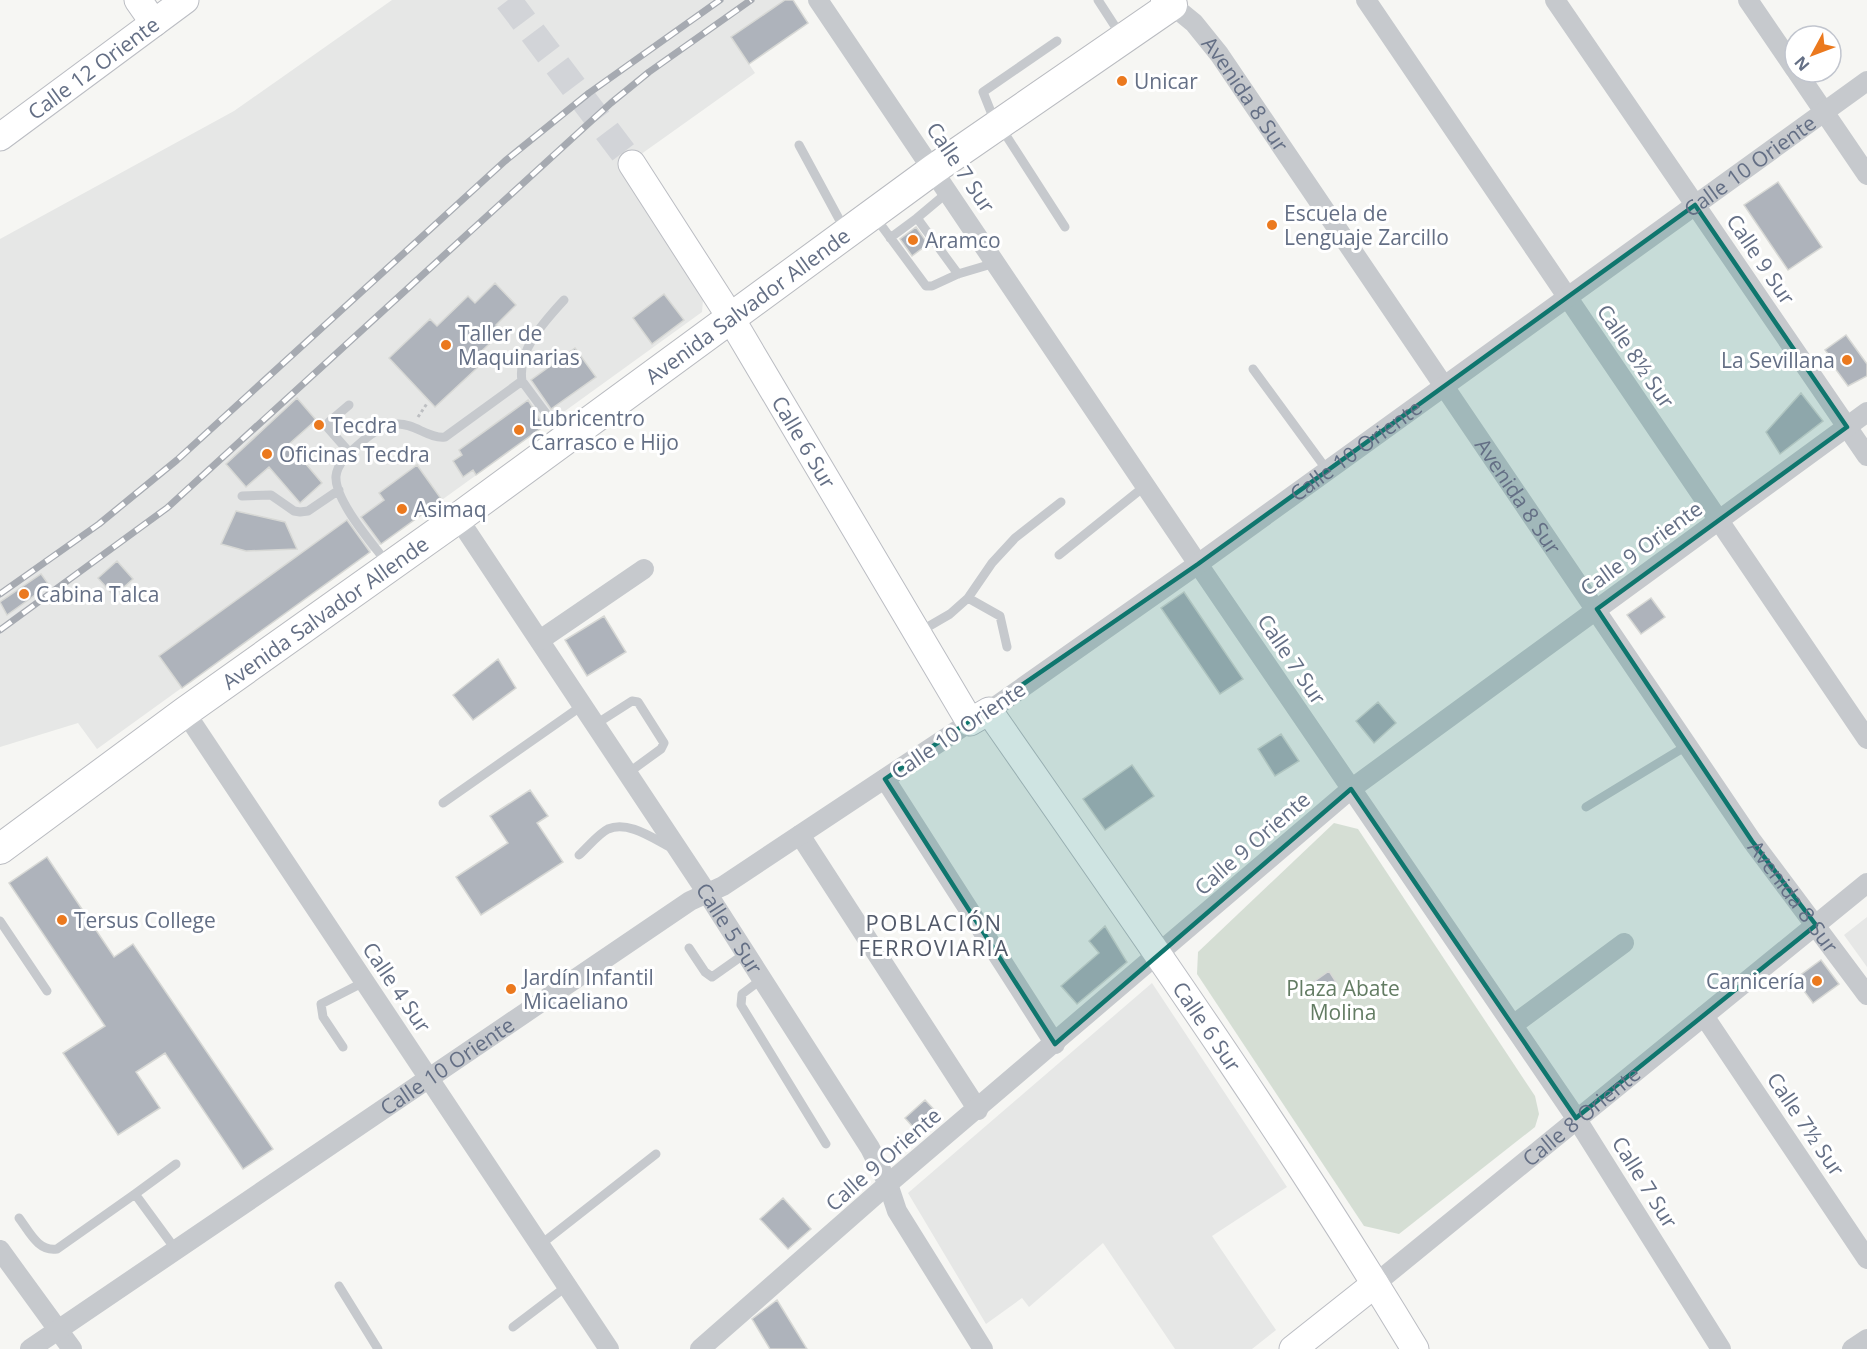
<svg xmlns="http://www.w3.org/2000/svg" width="1867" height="1349" font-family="'Open Sans',sans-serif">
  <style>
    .built { fill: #e6e7e6 }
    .green { fill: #d5ded4 }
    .building { fill: #aeb3bb; stroke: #d7d8d5; stroke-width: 1.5 }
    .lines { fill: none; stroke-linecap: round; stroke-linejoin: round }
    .secondary-tunnel { stroke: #d2d4d8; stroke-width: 27; stroke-dasharray: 27 14; stroke-linecap: butt }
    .secondary-casing { stroke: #bbbdc3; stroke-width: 29 }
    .primary-casing { stroke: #b9bbc0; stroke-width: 32 }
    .path { stroke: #bdbfc2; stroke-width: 3; stroke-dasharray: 3 3; stroke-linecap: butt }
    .lane { stroke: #c6c9cd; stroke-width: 9 }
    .street { stroke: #c6c9cd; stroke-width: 20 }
    .secondary { stroke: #fff; stroke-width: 27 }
    .primary { stroke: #fff; stroke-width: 30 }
    .rail-casing { stroke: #a6aab1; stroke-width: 7 }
    .rail { stroke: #fff; stroke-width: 4.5; stroke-dasharray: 14; stroke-linecap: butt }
    .marked { fill: #0f766e; fill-opacity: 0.2; stroke: #0f766e; stroke-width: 4.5; stroke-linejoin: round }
    .poi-dot { fill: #eb791e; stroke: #fff; stroke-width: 2 }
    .labels { text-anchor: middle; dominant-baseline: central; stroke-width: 6; stroke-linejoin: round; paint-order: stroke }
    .street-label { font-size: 21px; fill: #646f85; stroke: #fff }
    .poi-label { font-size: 21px; fill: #646f85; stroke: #fff; text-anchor: start }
    .park-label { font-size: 21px; fill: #637c63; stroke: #fff }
    .neighbourhood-label { font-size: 22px; letter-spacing: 1.5px; fill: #525a6a; stroke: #fff }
  </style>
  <rect width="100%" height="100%" fill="#f6f6f3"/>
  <path class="built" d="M 392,0 L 785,0 L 731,37 L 755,73 L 623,167 L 703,300 L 702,312 L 97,749 L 78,723 L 0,747 L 0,239 L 234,111 Z
    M 1867,917 L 1867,967 L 1844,935 Z
    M 1152,983 L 1287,1187 L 1212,1236 L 1276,1330 L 1252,1349 L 1175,1349 L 1103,1243 L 1029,1307 L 1022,1298 L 986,1324 L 908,1193 Z"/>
  <path class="green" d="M 1334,823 L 1358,829 L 1535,1096 L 1539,1114 L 1535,1127 L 1399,1234 L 1364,1226 L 1197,974 L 1198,952 Z"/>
  <path class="building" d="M 785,0 L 793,0 L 808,23 L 749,64 L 731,37 Z
    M 1778,182 L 1822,247 L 1788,270 L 1744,205 Z
    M 916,227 L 928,244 L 912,256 L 900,239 Z
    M 495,283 L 516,305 L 496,325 L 502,332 L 470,362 L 477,368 L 435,407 L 389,358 L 430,319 L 437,326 L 468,296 L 475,303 Z
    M 664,294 L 684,320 L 652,344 L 633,318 Z
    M 1846,335 L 1867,364 L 1867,376 L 1848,386 L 1826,356 L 1829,355 L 1825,350 Z
    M 575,348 L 596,377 L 551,409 L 531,380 Z
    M 1801,393 L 1823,421 L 1780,454 L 1766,432 Z
    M 297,398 L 316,420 L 289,444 L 322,483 L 300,503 L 269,467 L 246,487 L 226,464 Z
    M 528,400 L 544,426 L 476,475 L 473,470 L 463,477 L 453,461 L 462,455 L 459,450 Z
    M 417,465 L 442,500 L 381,544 L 361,517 L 384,500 L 379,493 Z
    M 236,511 L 285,522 L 297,549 L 246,551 L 221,544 Z
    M 347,520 L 370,552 L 182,688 L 159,656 Z
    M 117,561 L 133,579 L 114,596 L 98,578 Z
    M 41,574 L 49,585 L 7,615 L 0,602 Z
    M 1184,592 L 1243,679 L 1220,694 L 1161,608 Z
    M 1651,598 L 1665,617 L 1641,634 L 1627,615 Z
    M 604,616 L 626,652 L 587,676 L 565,640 Z
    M 498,659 L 516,688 L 473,720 L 453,695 Z
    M 1378,702 L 1396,723 L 1374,743 L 1356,721 Z
    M 1281,734 L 1299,761 L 1275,776 L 1258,749 Z
    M 1132,765 L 1154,796 L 1105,830 L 1083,799 Z
    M 530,790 L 548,816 L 537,823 L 563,862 L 481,915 L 456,877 L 508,843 L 490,816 Z
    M 47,857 L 114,957 L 133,944 L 273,1149 L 243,1169 L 165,1053 L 136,1072 L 160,1108 L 118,1135 L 63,1053 L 105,1026 L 9,883 Z
    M 1105,926 L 1127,962 L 1077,1004 L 1061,986 L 1099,953 L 1089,941 Z
    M 1821,960 L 1839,984 L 1813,1003 L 1795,979 Z
    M 1329,971 L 1336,982 L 1320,994 L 1312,983 Z
    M 925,1100 L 941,1117 L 921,1136 L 905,1118 Z
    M 783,1198 L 811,1229 L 788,1249 L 760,1219 Z
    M 777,1300 L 807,1349 L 770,1349 L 752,1319 Z"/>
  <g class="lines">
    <path class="secondary-tunnel" d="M 508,0 L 632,164"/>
    <g class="secondary-casing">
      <g id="secondary">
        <path d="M 138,0 L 154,23"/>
        <path id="s6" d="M 0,137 L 185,0"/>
        <path id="s7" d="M 632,164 L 724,307 L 970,722 L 989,711 C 1135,921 1283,1130 1415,1349"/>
        <path d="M 1293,1349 L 1375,1284"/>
      </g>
    </g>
    <g class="primary-casing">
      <g id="primary">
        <path id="s8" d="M 0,849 L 185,712 L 458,518 L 934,169 L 1172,5 L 1166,0"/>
      </g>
    </g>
    <path class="path" d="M 418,417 L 428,402"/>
    <path class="lane" d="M 1098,0 L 1120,34
      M 1057,41 L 983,92 L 991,112 L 1065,227
      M 799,145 L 845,230
      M 948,192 L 917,218 L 958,274
      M 875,217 L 926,286 L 932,286 L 958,274 L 995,263
      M 890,238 L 917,218
      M 1253,369 L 1327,470
      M 522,381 C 517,350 545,321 564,300
      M 349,405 L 329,422 L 328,428 L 350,453
      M 242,496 L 271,495 L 294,511 L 300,512 L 308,511 L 339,490
      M 1059,555 L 1145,486
      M 387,563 C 373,544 334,500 336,476 C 337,465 348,453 357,446 C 368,436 380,426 397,424 C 414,423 429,439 445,437 L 522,381 L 562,435
      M 968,598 L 1000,616 L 1007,647
      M 919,632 L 950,614 L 968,598 L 992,563 L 1015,538 L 1061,502
      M 596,724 L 632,701 L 638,702 L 664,743 L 661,749 L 628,773
      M 443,803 L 583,705
      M 1586,807 L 1688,745
      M 579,855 C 588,847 598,834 608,829 C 629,820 655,840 672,848
      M 0,921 L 47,991
      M 689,948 L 705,972 L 712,977 L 746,953
      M 762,979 L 742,994 L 741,1005 L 826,1144
      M 343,1047 L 323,1017 L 321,1004 L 364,982
      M 135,1194 L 176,1164
      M 19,1218 C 29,1231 38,1252 57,1249 L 135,1194 L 176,1250
      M 540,1245 L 656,1154
      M 339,1286 L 378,1349
      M 513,1327 L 567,1286"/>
    <g class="street">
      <path d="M 818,0 L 1198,564 L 1576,1118 L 1721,1349"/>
      <path d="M 1366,0 L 1867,739"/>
      <path d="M 1555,0 L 1867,456"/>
      <path d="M 1748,0 L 1795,69"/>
      <path id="s1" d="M 1172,5 L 1194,23 L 1219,54 L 1752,841 L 1867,995"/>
      <path d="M 1797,72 L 1867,175"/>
      <path id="s2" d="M 458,518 L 707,893 L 870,1148 L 888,1184 L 897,1211 L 983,1349"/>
      <path d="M 540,640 L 644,569"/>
      <path id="s3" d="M 989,711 L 1198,564 L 1867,81"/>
      <path d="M 185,712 L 609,1349"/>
      <path d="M 885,779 L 1055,1044"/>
      <path d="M 800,835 L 978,1110"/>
      <path d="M 1704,1016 L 1867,1259"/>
      <path d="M 1513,1025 L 1624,943"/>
      <path d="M 0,1250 L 72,1349"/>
      <path id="s4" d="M 1375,1284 L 1867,883"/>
      <path id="s5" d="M 30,1349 L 690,901 L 723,886 L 970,722"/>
      <path d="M 700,1349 L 888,1184 L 1351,789 L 1867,412"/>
      <path d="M 1852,1349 L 1867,1339"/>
    </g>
    <use href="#secondary" class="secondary"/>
    <use href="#primary" class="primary"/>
    <g class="rail-casing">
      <path id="rail" d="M 0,594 L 99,524 L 177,460 L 505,161 L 589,93 L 720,0
        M 0,630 L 167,508 L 611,103 L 649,72 L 751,0"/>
    </g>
    <use href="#rail" class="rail"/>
  </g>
  <path class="marked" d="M 1695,205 L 1847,427 L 1597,609 L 1752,841 L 1816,925 L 1576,1118 L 1351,789 L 1055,1044 L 885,779 L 1198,564 Z"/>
  <g class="poi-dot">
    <circle cx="1122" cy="81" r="6"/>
    <circle cx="1272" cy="225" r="6"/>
    <circle cx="913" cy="240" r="6"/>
    <circle cx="446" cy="345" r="6"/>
    <circle cx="1847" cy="360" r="6"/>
    <circle cx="319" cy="425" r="6"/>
    <circle cx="519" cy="430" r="6"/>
    <circle cx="267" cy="454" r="6"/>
    <circle cx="402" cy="509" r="6"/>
    <circle cx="24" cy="594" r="6"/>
    <circle cx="62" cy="920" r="6"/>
    <circle cx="1817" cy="981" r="6"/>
    <circle cx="511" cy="989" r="6"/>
  </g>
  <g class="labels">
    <g class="street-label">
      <text stroke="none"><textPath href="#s6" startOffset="116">Calle 12 Oriente</textPath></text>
      <text stroke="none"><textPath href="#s1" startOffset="116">Avenida 8 Sur</textPath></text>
      <text stroke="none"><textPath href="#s3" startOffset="936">Calle 10 Oriente</textPath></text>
      <text transform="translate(961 167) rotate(56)">Calle 7 Sur</text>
      <text transform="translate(1761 259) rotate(56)">Calle 9 Sur</text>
      <text stroke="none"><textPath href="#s8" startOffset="924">Avenida Salvador Allende</textPath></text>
      <text transform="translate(1636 356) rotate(56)">Calle 8½ Sur</text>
      <text stroke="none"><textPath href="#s7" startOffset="327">Calle 6 Sur</textPath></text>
      <text stroke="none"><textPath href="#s3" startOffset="450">Calle 10 Oriente</textPath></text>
      <text stroke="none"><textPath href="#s1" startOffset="602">Avenida 8 Sur</textPath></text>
      <text transform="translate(1641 548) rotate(-36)">Calle 9 Oriente</text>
      <text stroke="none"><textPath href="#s8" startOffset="402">Avenida Salvador Allende</textPath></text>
      <text transform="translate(1292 659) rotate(56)">Calle 7 Sur</text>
      <text transform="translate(958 730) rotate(-34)">Calle 10 Oriente</text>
      <text transform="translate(1252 843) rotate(-41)">Calle 9 Oriente</text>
      <text stroke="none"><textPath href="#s1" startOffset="1088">Avenida 8 Sur</textPath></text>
      <text stroke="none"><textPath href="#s2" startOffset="492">Calle 5 Sur</textPath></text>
      <text transform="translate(397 987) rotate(56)">Calle 4 Sur</text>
      <text stroke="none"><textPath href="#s7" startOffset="1058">Calle 6 Sur</textPath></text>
      <text stroke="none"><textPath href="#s5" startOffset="504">Calle 10 Oriente</textPath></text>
      <text stroke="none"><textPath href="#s4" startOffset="266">Calle 8 Oriente</textPath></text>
      <text transform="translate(1806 1124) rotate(56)">Calle 7½ Sur</text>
      <text transform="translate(883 1159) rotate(-41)">Calle 9 Oriente</text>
      <text transform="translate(1645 1182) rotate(58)">Calle 7 Sur</text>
    </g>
    <g class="poi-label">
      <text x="1134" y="81">Unicar</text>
      <text x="1284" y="213">Escuela de<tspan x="1284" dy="24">Lenguaje Zarcillo</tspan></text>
      <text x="925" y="240">Aramco</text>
      <text x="458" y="333">Taller de<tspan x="458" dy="24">Maquinarias</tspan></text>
      <text x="1835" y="360" text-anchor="end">La Sevillana</text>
      <text x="531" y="418">Lubricentro<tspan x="531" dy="24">Carrasco e Hijo</tspan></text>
      <text x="331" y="425">Tecdra</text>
      <text x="279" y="454">Oficinas Tecdra</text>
      <text x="414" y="509">Asimaq</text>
      <text x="36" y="594">Cabina Talca</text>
      <text x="74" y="920">Tersus College</text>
      <text x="523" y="977">Jardín Infantil<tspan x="523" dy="24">Micaeliano</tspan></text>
      <text x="1805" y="981" text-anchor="end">Carnicería</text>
    </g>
    <g class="park-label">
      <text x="1343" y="988">Plaza Abate<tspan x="1343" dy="24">Molina</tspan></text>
    </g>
    <g class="neighbourhood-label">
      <text x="934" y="922">POBLACIÓN<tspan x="934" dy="25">FERROVIARIA</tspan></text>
    </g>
  </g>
  <g transform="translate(1813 54) rotate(229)"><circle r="28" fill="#ffffff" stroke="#c1c5ce" stroke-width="1.5"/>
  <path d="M0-4.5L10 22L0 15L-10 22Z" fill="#eb791e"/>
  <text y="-9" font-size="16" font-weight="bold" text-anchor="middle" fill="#646f85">N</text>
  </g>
</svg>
